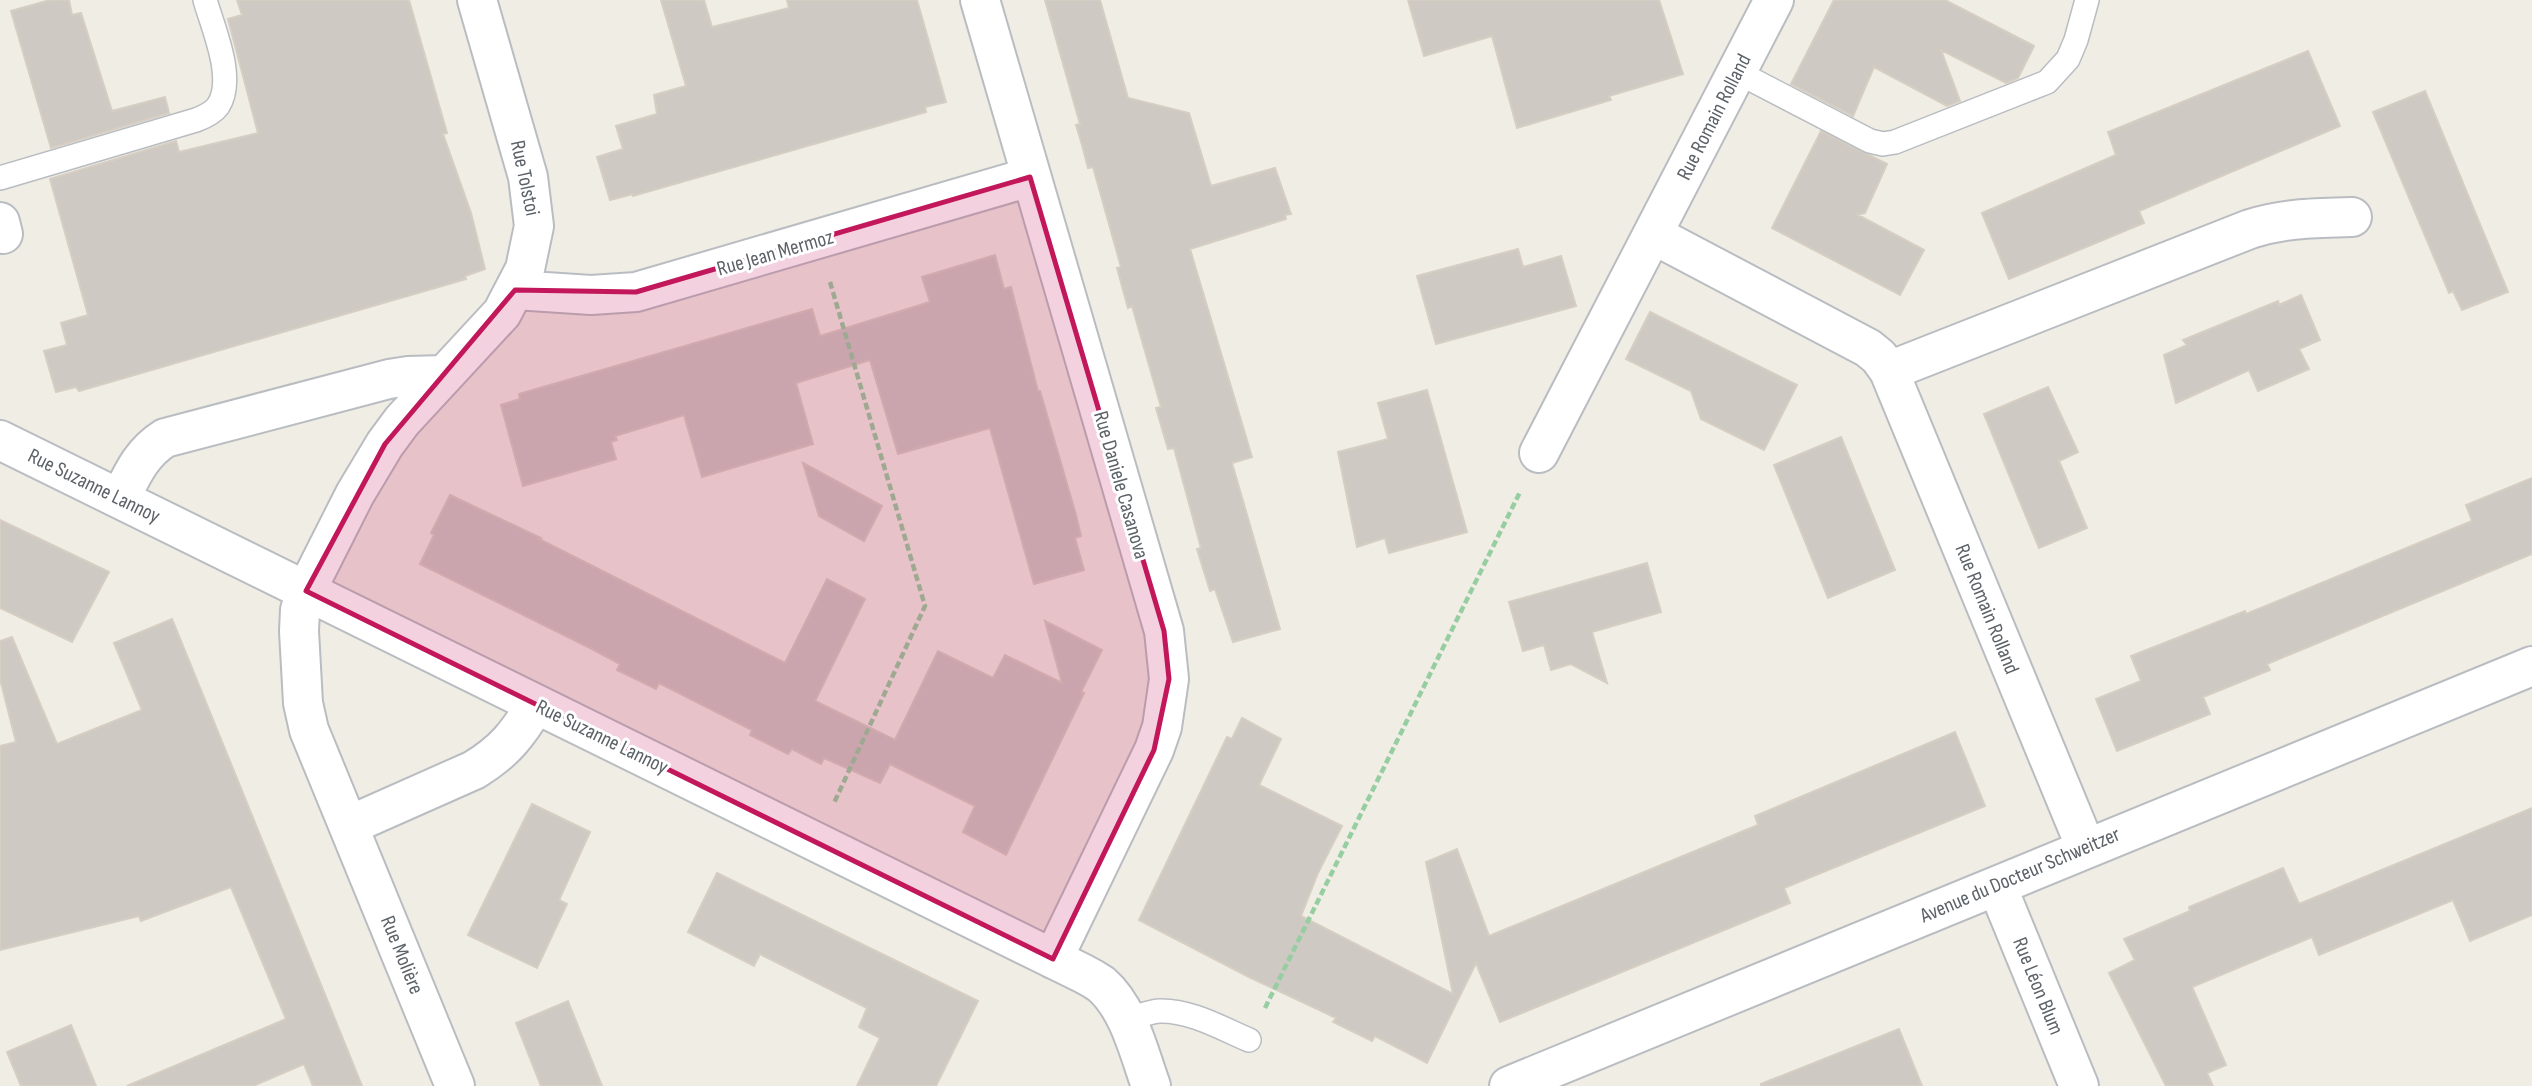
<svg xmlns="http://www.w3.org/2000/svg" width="2532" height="1086" font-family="'Sofia Sans Condensed',sans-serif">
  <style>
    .building { fill: #cec9c3; stroke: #d6cec2; stroke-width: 2 }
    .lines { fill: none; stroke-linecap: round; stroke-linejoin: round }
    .lane-casing { stroke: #b9bdc2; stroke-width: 26 }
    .street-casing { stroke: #b9bdc2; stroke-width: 42 }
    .path { stroke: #96cda1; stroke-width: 4.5; stroke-dasharray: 7 3.5; stroke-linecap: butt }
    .lane { stroke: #fff; stroke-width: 23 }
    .street { stroke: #fff; stroke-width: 38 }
    .marked { fill: #c2185b; fill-opacity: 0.2; stroke: #c2185b; stroke-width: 5; stroke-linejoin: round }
    .labels { text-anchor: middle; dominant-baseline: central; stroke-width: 6; stroke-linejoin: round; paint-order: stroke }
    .street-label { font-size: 21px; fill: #5c6267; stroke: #fff }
  </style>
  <rect width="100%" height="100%" fill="#f0ede4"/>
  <path class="building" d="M 50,0 L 69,0 L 72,15 L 81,13 L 112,111 L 165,97 L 169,113 L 51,148 L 11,11 Z
    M 237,0 L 409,0 L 447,133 L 443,134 L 471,213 L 485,269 L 465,276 L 466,279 L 79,391 L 76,387 L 56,392 L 44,351 L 67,345 L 61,323 L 88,315 L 50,179 L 176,141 L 179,152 L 258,133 L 228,19 L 242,15 Z
    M 661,0 L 704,0 L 712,27 L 789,8 L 787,0 L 917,0 L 946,102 L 925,107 L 926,112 L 633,196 L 633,194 L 610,200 L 597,157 L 623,149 L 616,126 L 657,114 L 654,95 L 686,86 Z
    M 1045,0 L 1100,0 L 1128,98 L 1189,113 L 1211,186 L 1275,168 L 1291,214 L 1285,215 L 1286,219 L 1190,249 L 1252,457 L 1232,463 L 1280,629 L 1233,642 L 1215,589 L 1210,591 L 1197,549 L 1201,548 L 1174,448 L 1168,449 L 1156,408 L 1161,407 L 1132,306 L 1128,308 L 1117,268 L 1121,267 L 1093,167 L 1088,168 L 1082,145 L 1076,125 L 1080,124 Z
    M 1408,0 L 1659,0 L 1683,74 L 1609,96 L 1611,100 L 1517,128 L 1492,36 L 1424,56 Z
    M 1834,0 L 1945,0 L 2034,46 L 2018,78 L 2006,83 L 1941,50 L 1960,101 L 1947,106 L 1874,67 L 1853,116 L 1791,84 Z
    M 2308,51 L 2340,126 L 2139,211 L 2144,223 L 2009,279 L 1982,213 L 2116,155 L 2108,132 Z
    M 2425,91 L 2508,292 L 2462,310 L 2453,291 L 2449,293 L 2373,112 Z
    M 1821,131 L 1887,164 L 1865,213 L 1858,215 L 1924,250 L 1900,295 L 1772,228 Z
    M 1518,249 L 1523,267 L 1561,256 L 1576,306 L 1436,344 L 1417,276 Z
    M 995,255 L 1004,289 L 1011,287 L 1038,391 L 1040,391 L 1076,515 L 1081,536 L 1075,538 L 1084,570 L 1034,584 L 990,428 L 898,454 L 870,360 L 796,383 L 813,444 L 702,477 L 684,415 L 615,436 L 617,440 L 611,442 L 616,459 L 523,486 L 501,405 L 520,399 L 519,394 L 812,309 L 820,336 L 930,302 L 922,277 Z
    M 2301,295 L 2320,340 L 2299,349 L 2309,369 L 2258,391 L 2249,370 L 2176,403 L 2164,355 L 2187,345 L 2183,340 L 2278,301 L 2279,305 Z
    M 1650,312 L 1797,385 L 1764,450 L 1701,419 L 1691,391 L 1626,359 Z
    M 2048,387 L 2078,452 L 2059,461 L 2087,528 L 2039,548 L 1984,414 Z
    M 1427,390 L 1467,532 L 1389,553 L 1385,538 L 1357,547 L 1338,452 L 1388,439 L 1378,403 Z
    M 1841,437 L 1895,570 L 1828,598 L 1774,465 Z
    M 803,463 L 882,506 L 864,541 L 819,516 Z
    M 2532,478 L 2532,554 L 2267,664 L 2270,670 L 2203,697 L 2210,714 L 2117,751 L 2096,699 L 2141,681 L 2131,656 L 2245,611 L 2246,614 L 2472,521 L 2466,505 Z
    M 450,495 L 541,538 L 539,539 L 785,663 L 827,579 L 865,599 L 815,701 L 895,740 L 938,651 L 993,678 L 1005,655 L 1062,683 L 1045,621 L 1102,650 L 1081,692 L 1084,693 L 1006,855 L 963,832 L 975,806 L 890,764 L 880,783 L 824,758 L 821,764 L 792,749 L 788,754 L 750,735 L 752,730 L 659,683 L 656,689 L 617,670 L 620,664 L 592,649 L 420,564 L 434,535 L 431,533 Z
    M 0,520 L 109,572 L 72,642 L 0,608 Z
    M 1647,563 L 1661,612 L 1592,632 L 1607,683 L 1571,664 L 1551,670 L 1544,645 L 1523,651 L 1509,602 Z
    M 172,619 L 328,1002 L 362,1086 L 313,1086 L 304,1064 L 253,1086 L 127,1086 L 286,1019 L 231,887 L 141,921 L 139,916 L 0,950 L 0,746 L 16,742 L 0,679 L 0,641 L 12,637 L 57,744 L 142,710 L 114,643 Z
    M 1242,718 L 1281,739 L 1259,785 L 1342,826 L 1318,873 L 1301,916 L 1453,994 L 1426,862 L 1457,849 L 1489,936 L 1758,825 L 1755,816 L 1955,732 L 1985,806 L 1784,888 L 1790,903 L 1500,1022 L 1476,963 L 1427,1063 L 1375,1036 L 1372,1041 L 1333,1022 L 1336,1018 L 1249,977 L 1139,920 L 1227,737 L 1232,739 Z
    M 532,804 L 590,832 L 559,900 L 567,904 L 537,968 L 468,935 Z
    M 2532,808 L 2532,915 L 2470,941 L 2453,900 L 2319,955 L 2312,937 L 2192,987 L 2226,1065 L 2207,1073 L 2213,1086 L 2166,1086 L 2109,973 L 2135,960 L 2124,939 L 2190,911 L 2189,907 L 2283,868 L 2299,904 Z
    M 717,873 L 978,1001 L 936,1086 L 857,1086 L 880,1038 L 859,1027 L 867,1008 L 760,954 L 754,966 L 688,932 Z
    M 568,1001 L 602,1086 L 541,1086 L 516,1023 Z
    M 71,1025 L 96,1086 L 21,1086 L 7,1052 Z
    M 1899,1029 L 1922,1086 L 1761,1086 L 1761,1084 Z"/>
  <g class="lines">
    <g class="lane-casing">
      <path id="lane" d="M 1737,72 L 1870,141 L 1883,144 L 1895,142 L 2047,82 L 2068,59 L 2076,40 L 2087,0
        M 0,178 L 196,120 C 204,117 213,113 218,106 C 236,79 213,28 205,0
        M 1126,1020 C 1136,1017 1148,1012 1159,1011 C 1190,1010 1221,1028 1249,1040"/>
    </g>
    <g class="street-casing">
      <path id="street" d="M 980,0 L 1164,631 L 1169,679 L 1162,727 L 1154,750 L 1053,959
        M 0,222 L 3,234
        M 1654,235 L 1868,348 L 1879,357 L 1889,371 L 2086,848
        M 515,290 L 591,295 L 636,292 L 1030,177
        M 1889,371 L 2250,229 C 2284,218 2316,218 2352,217
        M 0,440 L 1082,973 C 1088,976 1095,980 1101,984 C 1129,1008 1139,1053 1151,1086
        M 1539,453 L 1774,0
        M 120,499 C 132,475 141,453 165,438 L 389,379 L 408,376 L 444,375
        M 350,825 L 474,770 C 505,751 518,734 536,704
        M 1997,886 L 2079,1086
        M 455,1086 L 309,730 L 303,703 L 299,631 L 300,610 L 306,591 L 355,494 L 385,444 L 402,421 L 502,313 L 525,269 L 534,226 L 528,177 L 477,0
        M 1509,1086 L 2532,666"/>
    </g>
    <path class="path" d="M 830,282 L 925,606 L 834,803
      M 1265,1008 L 1520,492"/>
    <use href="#lane" class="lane"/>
    <use href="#street" class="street"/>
  </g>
  <path class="marked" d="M 1030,177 L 1164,631 L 1169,679 L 1154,750 L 1053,959 L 306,591 L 385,444 L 515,290 L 636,292 Z"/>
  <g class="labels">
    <g class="street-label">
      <text transform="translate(1714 117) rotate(-63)">Rue Romain Rolland</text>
      <text transform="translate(525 178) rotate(78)">Rue Tolstoi</text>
      <text transform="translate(775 253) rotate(-16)">Rue Jean Mermoz</text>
      <text transform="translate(1121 485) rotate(74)">Rue Daniele Casanova</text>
      <text transform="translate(94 486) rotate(26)">Rue Suzanne Lannoy</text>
      <text transform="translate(1987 609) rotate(68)">Rue Romain Rolland</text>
      <text transform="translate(602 737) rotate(26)">Rue Suzanne Lannoy</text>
      <text transform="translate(2020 875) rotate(-23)">Avenue du Docteur Schweitzer</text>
      <text transform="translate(402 955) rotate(68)">Rue Molière</text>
      <text transform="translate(2038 986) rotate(68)">Rue Léon Blum</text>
    </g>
  </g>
</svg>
